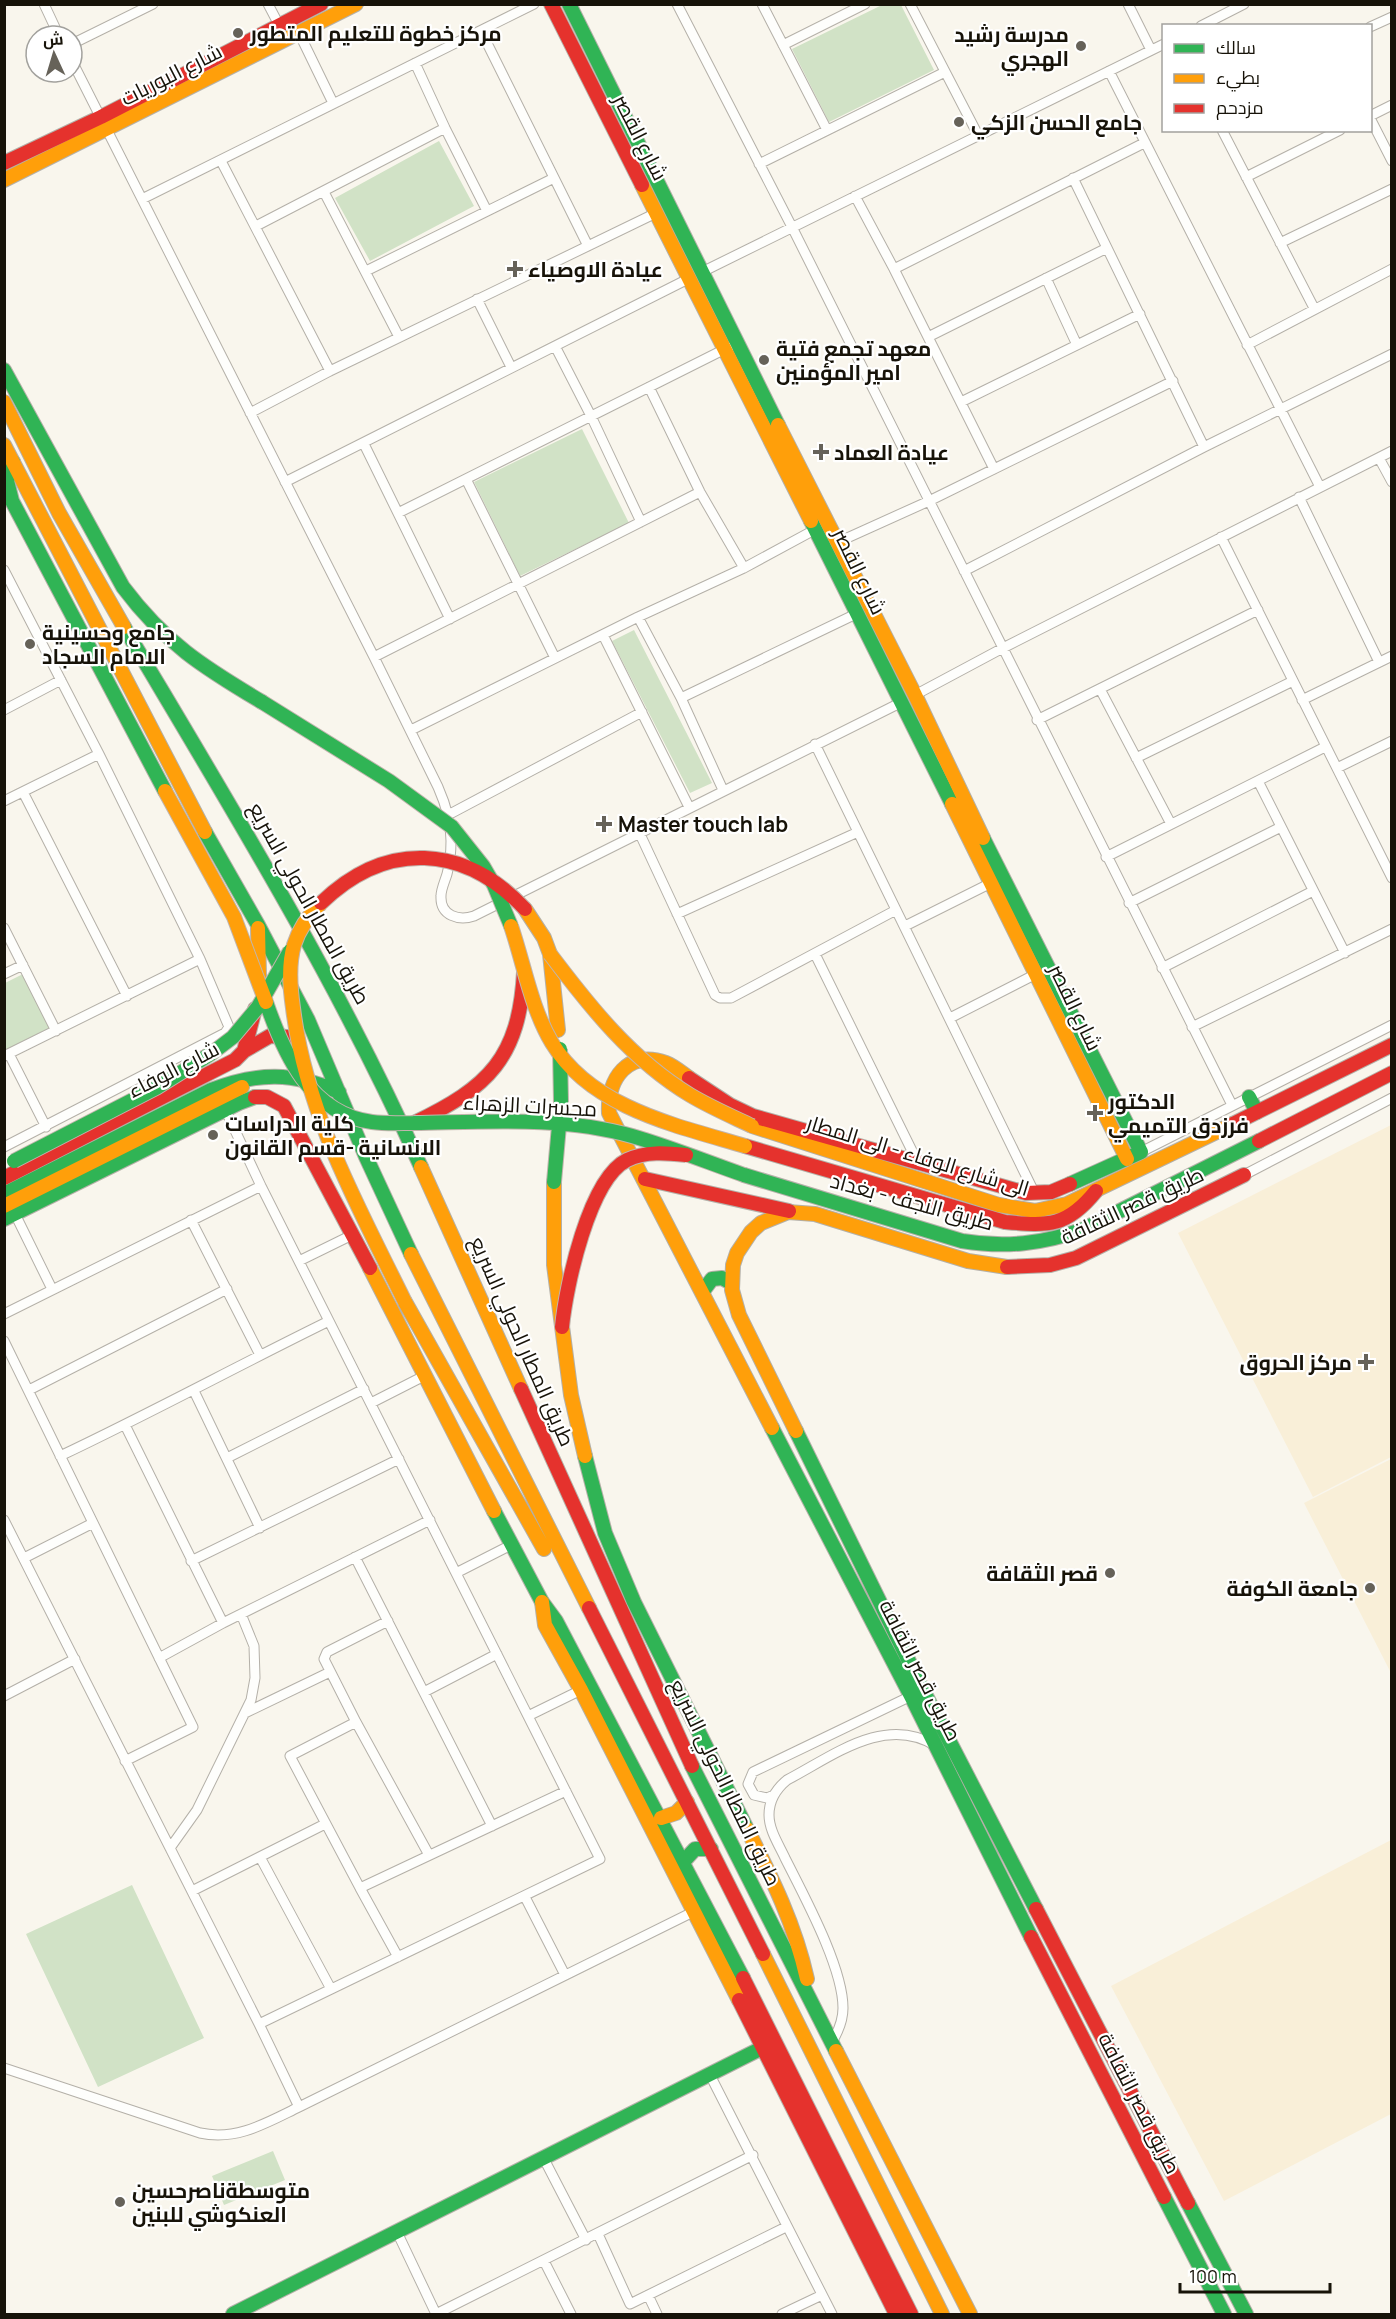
<svg xmlns="http://www.w3.org/2000/svg" width="1396" height="2319" font-family="Manrope,Cairo,sans-serif">
  <style>
    .built { fill: #f9efd8 }
    .green { fill: #d1e2c6 }
    .lines { fill: none; stroke-linecap: round; stroke-linejoin: round }
    .street-casing { stroke: #b4b0a8; stroke-width: 11 }
    .fast-casing { stroke: #b4b0a8; stroke-width: 16 }
    .slow-casing { stroke: #b4b0a8; stroke-width: 16 }
    .jam-casing { stroke: #b4b0a8; stroke-width: 16 }
    .street { stroke: #fefefc; stroke-width: 9 }
    .fast { stroke: #30b455; stroke-width: 14 }
    .slow { stroke: #ff9f0a; stroke-width: 14 }
    .jam { stroke: #e5322d; stroke-width: 14 }
    .fast-bridge-casing { stroke: #c1b5ad; stroke-width: 16; stroke-linecap: butt }
    .slow-bridge-casing { stroke: #c1b5ad; stroke-width: 16; stroke-linecap: butt }
    .jam-bridge-casing { stroke: #c1b5ad; stroke-width: 16; stroke-linecap: butt }
    .fast-bridge { stroke: #30b455; stroke-width: 14 }
    .slow-bridge { stroke: #ff9f0a; stroke-width: 14 }
    .jam-bridge { stroke: #e5322d; stroke-width: 14 }
    .poi-dot { fill: #666259; stroke: #fff; stroke-width: 2 }
    .labels { text-anchor: middle; dominant-baseline: central; stroke-width: 4.5; stroke-linejoin: round; paint-order: stroke }
    .poi-label { font-size: 21px; font-weight: bold; fill: #171309; stroke: #fff; text-anchor: start }
    .street-label { font-size: 21px; fill: #171309; stroke: #fff }
  </style>
  <rect width="100%" height="100%" fill="#f9f6ed"/>
  <path class="built" d="M 1391,1125 L 1391,1457 L 1313,1497 L 1178,1233 Z
    M 1391,1459 L 1391,1673 L 1304,1503 Z
    M 1391,1840 L 1391,2114 L 1224,2201 L 1111,1986 Z"/>
  <path class="green" d="M 884,4 L 901,5 L 934,70 L 829,122 L 792,49 Z
    M 439,141 L 474,206 L 370,261 L 335,198 Z
    M 582,429 L 629,523 L 520,576 L 474,482 Z
    M 634,630 L 712,783 L 690,793 L 612,641 Z
    M 25,973 L 52,1029 L 5,1051 L 5,983 Z
    M 132,1885 L 204,2038 L 98,2087 L 26,1934 Z
    M 273,2151 L 285,2180 L 224,2205 L 212,2176 Z"/>
  <g class="lines">
    <g class="street-casing">
      <path id="street" d="M 44,4 L 59,36
        M 268,4 L 279,25
        M 677,4 L 792,227 L 1232,1105
        M 762,4 L 827,130
        M 910,4 L 978,135
        M 1128,4 L 1151,50
        M 1201,26 L 1244,4
        M 1370,27 L 1392,17
        M 481,31 L 588,246
        M 299,33 L 333,103
        M 72,44 L 153,4
        M 783,45 L 865,4
        M 72,61 L 374,657 L 438,787 C 446,805 451,822 451,841 C 451,852 450,863 447,874 C 445,881 441,889 441,896 C 440,916 459,921 474,916 L 902,702
        M 415,63 L 445,128 L 487,211
        M 1109,71 L 1320,487
        M 1370,116 L 1392,105
        M 1370,118 L 1392,161
        M 1222,130 L 1314,308
        M 221,161 L 330,371
        M 759,164 L 945,72
        M 1246,177 L 1340,130
        M 1073,178 L 1204,447
        M 324,192 L 399,337
        M 855,196 L 894,269 L 994,469
        M 142,199 L 534,4
        M 256,226 L 445,128
        M 1280,243 L 1392,189
        M 894,269 L 1144,143
        M 366,271 L 554,178
        M 702,272 L 1164,44
        M 1046,278 L 1077,345
        M 477,299 L 511,367
        M 928,337 L 1107,248
        M 1247,345 L 1392,269
        M 555,346 L 591,416 L 641,522
        M 649,387 L 700,492 L 744,568
        M 961,402 L 1140,314
        M 250,413 L 330,371 L 656,213
        M 364,444 L 450,619
        M 1379,458 L 1392,482
        M 466,479 L 555,658
        M 285,482 L 690,278
        M 1299,497 L 1379,662
        M 398,513 L 729,347
        M 1221,537 L 1392,878
        M 836,543 L 929,501 L 1173,381
        M 4,570 L 99,754 L 200,959 L 229,1027 L 225,1033 L 4,1147
        M 964,571 L 1204,447 L 1392,354
        M 638,617 L 681,698 L 723,790
        M 603,635 L 689,807
        M 374,657 L 700,492
        M 1100,689 L 1171,824
        M 915,695 L 1001,649 L 1392,451
        M 681,698 L 858,613
        M 1302,700 L 1392,656
        M 4,710 L 61,680
        M 1037,720 L 1258,610
        M 411,730 L 638,617 L 744,568 L 816,529
        M 815,744 L 1035,1194
        M 1136,758 L 1293,681
        M 1337,768 L 1392,741
        M 1258,781 L 1345,953
        M 23,792 L 127,996
        M 4,801 L 99,754
        M 448,815 L 642,712
        M 639,832 L 715,995 L 720,998 L 731,998 L 896,910
        M 1106,857 L 1325,747
        M 1129,903 L 1281,827
        M 677,914 L 858,832
        M 905,926 L 991,883
        M 4,928 L 56,1031
        M 815,954 L 917,1161
        M 1162,968 L 1313,891
        M 4,974 L 23,965
        M 950,1018 L 1036,974
        M 1192,1027 L 1392,929
        M 9,1054 L 46,1127
        M 4,1056 L 200,959
        M 225,1109 L 261,1186 L 600,1859 L 259,2024
        M 1141,1152 L 1392,1025
        M 1244,1175 L 1392,1098
        M 15,1214 L 52,1289
        M 191,1220 L 260,1355
        M 299,1261 L 352,1235
        M 4,1314 L 261,1186
        M 4,1341 L 193,1727 L 125,1761
        M 29,1390 L 227,1289
        M 194,1391 L 260,1528
        M 371,1403 L 424,1376
        M 125,1425 L 223,1623
        M 60,1456 C 151,1413 239,1365 329,1321
        M 227,1458 L 364,1389
        M 4,1520 L 259,2024 L 299,2107
        M 355,1557 L 492,1826
        M 24,1558 L 93,1523
        M 191,1561 L 399,1459
        M 456,1573 L 511,1545
        M 388,1621 L 327,1652 L 324,1659 L 356,1722 L 429,1855
        M 159,1658 L 223,1623 L 430,1520
        M 424,1692 L 497,1654
        M 4,1696 L 75,1659
        M 245,1713 L 330,1672
        M 528,1716 L 581,1690
        M 356,1722 L 290,1756 L 360,1888
        M 774,1795 L 767,1798 L 754,1795 L 748,1784 L 753,1772 L 911,1696
        M 170,1848 L 197,1810 L 251,1700 L 255,1678 L 254,1646 L 241,1614
        M 260,1857 L 331,1989
        M 192,1891 L 325,1824
        M 525,1897 L 565,1975
        M 398,1957 L 360,1888 L 566,1791
        M 832,2042 C 838,2032 843,2020 843,2008 C 843,1967 804,1896 785,1858 C 779,1845 769,1830 769,1815 C 769,1800 776,1789 787,1780 C 833,1756 885,1714 936,1746
        M 4,2068 L 200,2133 C 237,2141 266,2123 299,2107 L 699,1909
        M 710,2075 L 832,2314
        M 544,2159 L 586,2240
        M 397,2232 L 436,2314
        M 598,2234 L 630,2304 L 786,2227
        M 544,2261 L 571,2314
        M 648,2295 L 657,2314
        M 436,2314 L 753,2155
        M 782,2314 L 822,2295"/>
    </g>
    <g class="fast-casing">
      <path id="fast" d="M 569,4 L 778,425
        M 4,370 L 123,587 C 165,643 203,667 262,702
        M 13,462 L 7,481 L 12,501 L 165,791
        M 811,521 L 952,804
        M 124,627 C 229,804 337,979 421,1167
        M 205,832 L 258,925 L 308,1020 L 366,1157 L 411,1254
        M 983,838 L 1141,1152 L 1070,1184
        M 1249,1097 L 1257,1112
        M 744,1175 L 962,1241 C 1005,1248 1043,1244 1084,1229 L 1259,1141
        M 4,1194 L 211,1090 C 258,1072 293,1072 339,1092
        M 4,1219 L 239,1103 L 255,1097
        M 703,1291 L 712,1279 L 722,1278 L 731,1283
        M 772,1428 L 911,1696 L 1031,1937
        M 796,1431 L 923,1690 L 1036,1909
        M 585,1456 L 605,1533 L 634,1602 L 747,1829
        M 494,1511 L 542,1602 L 556,1621 L 743,1978
        M 692,1766 L 836,2051
        M 684,1861 L 695,1849 L 711,1849
        M 1164,2197 L 1224,2314
        M 1188,2203 L 1246,2314
        M 233,2314 L 770,2044"/>
    </g>
    <g class="slow-casing">
      <path id="slow" d="M 4,180 L 356,4
        M 642,185 L 811,521
        M 4,402 L 59,513 L 124,627
        M 778,425 L 915,695 L 983,838
        M 4,445 L 205,832
        M 952,804 L 1127,1159
        M 525,909 L 544,938 L 550,954 L 558,1030
        M 258,928 L 259,976
        M 689,1078 C 682,1073 674,1066 666,1063 C 628,1049 607,1079 609,1113 L 772,1428
        M 752,1126 L 999,1205 L 1035,1211 L 1067,1204 L 1233,1124
        M 421,1167 L 521,1389
        M 554,1182 L 554,1265 L 571,1395 L 585,1456
        M 4,1206 L 242,1087
        M 411,1254 L 589,1608
        M 370,1268 L 494,1511
        M 405,1302 L 544,1549
        M 796,1431 L 739,1315 L 732,1290 L 733,1265 L 737,1253 L 751,1232 L 761,1223 L 788,1212 L 815,1214 L 968,1261 L 1007,1267
        M 542,1602 L 545,1625 L 581,1690 L 739,2000
        M 661,1818 L 676,1813 L 687,1802
        M 747,1829 C 772,1878 795,1925 807,1979
        M 763,1954 L 942,2314
        M 836,2051 L 970,2314"/>
    </g>
    <g class="jam-casing">
      <path id="jam" d="M 551,4 L 642,185
        M 4,163 L 101,117 L 321,4
        M 244,1051 L 270,1036 L 288,1037
        M 689,1078 L 730,1105 L 753,1116 L 1026,1193 L 1051,1192 L 1070,1184
        M 255,1097 L 267,1097 L 284,1106 L 370,1268
        M 414,1123 C 489,1087 519,1058 524,972
        M 1233,1124 L 1392,1045
        M 1259,1141 L 1392,1073
        M 745,1146 L 1005,1222 C 1049,1226 1067,1227 1096,1191
        M 4,1178 L 235,1060 L 244,1051 L 255,1009
        M 645,1179 L 789,1211
        M 1007,1267 L 1050,1265 L 1076,1258 L 1244,1175
        M 521,1389 L 692,1766
        M 589,1608 L 763,1954
        M 1036,1909 L 1188,2203
        M 1031,1937 L 1164,2197
        M 743,1978 L 911,2314
        M 739,2000 L 896,2314"/>
    </g>
    <use href="#street" class="street"/>
    <use href="#fast" class="fast"/>
    <use href="#slow" class="slow"/>
    <use href="#jam" class="jam"/>
    <g class="fast-bridge-casing">
      <path id="fast-bridge" d="M 262,702 L 389,781 L 452,827 L 483,866 L 494,885 L 511,926
        M 266,1002 C 284,1054 310,1114 372,1122 C 386,1124 400,1123 414,1123
        M 414,1123 C 486,1122 562,1116 632,1136 C 670,1147 707,1162 744,1175
        M 14,1161 L 156,1088 L 212,1053 L 233,1037 L 258,1007 L 290,951
        M 554,1182 L 561,1103 L 560,1049"/>
    </g>
    <g class="slow-bridge-casing">
      <path id="slow-bridge" d="M 165,791 L 234,917 L 266,1002
        M 321,903 C 310,914 299,929 294,945 C 288,965 290,987 293,1008 C 306,1114 359,1208 405,1302
        M 511,926 C 524,964 531,1008 552,1043 C 591,1108 678,1126 745,1146
        M 550,954 C 590,1007 632,1060 690,1095 C 710,1107 731,1116 752,1126"/>
    </g>
    <g class="jam-bridge-casing">
      <path id="jam-bridge" d="M 321,903 C 386,840 464,844 525,909
        M 562,1327 C 566,1286 589,1179 627,1160 C 646,1151 666,1153 686,1155"/>
    </g>
    <use href="#fast-bridge" class="fast-bridge"/>
    <use href="#slow-bridge" class="slow-bridge"/>
    <use href="#jam-bridge" class="jam-bridge"/>
  </g>
  <g class="poi-dot">
    <circle cx="238" cy="33" r="6"/>
    <circle cx="1081" cy="46" r="6"/>
    <circle cx="959" cy="122" r="6"/>
    <path d="M512 260h6v6h6v6h-6v6h-6v-6h-6v-6h6z"/>
    <circle cx="764" cy="360" r="6"/>
    <path d="M818 443h6v6h6v6h-6v6h-6v-6h-6v-6h6z"/>
    <circle cx="30" cy="644" r="6"/>
    <path d="M601 815h6v6h6v6h-6v6h-6v-6h-6v-6h6z"/>
    <path d="M1092 1104h6v6h6v6h-6v6h-6v-6h-6v-6h6z"/>
    <circle cx="213" cy="1135" r="6"/>
    <path d="M1363 1353h6v6h6v6h-6v6h-6v-6h-6v-6h6z"/>
    <circle cx="1110" cy="1573" r="6"/>
    <circle cx="1370" cy="1588" r="6"/>
    <circle cx="120" cy="2202" r="6"/>
  </g>
  <g class="labels">
    <g class="poi-label">
      <text x="250" y="33">مركز خطوة للتعليم المتطور</text>
      <text x="1069" y="34" text-anchor="end">مدرسة رشيد<tspan x="1069" dy="24">الهجري</tspan></text>
      <text x="971" y="122">جامع الحسن الزكي</text>
      <text x="528" y="269">عيادة الاوصياء</text>
      <text x="776" y="348">معهد تجمع فتية<tspan x="776" dy="24">امير المؤمنين</tspan></text>
      <text x="834" y="452">عيادة العماد</text>
      <text x="42" y="632">جامع وحسينية<tspan x="42" dy="24">الامام السجاد</tspan></text>
      <text x="618" y="824">Master touch lab</text>
      <text x="1108" y="1101">الدكتور<tspan x="1108" dy="24">فرزدق التميمي</tspan></text>
      <text x="225" y="1123">كلية الدراسات<tspan x="225" dy="24">الانسانية -قسم القانون</tspan></text>
      <text x="1352" y="1362" text-anchor="end">مركز الحروق</text>
      <text x="1098" y="1573" text-anchor="end">قصر الثقافة</text>
      <text x="1358" y="1588" text-anchor="end">جامعة الكوفة</text>
      <text x="132" y="2190">متوسطةناصرحسين<tspan x="132" dy="24">العنكوشي للبنين</tspan></text>
    </g>
    <g class="street-label">
      <text transform="translate(171 74) rotate(-27)">شارع البوريات</text>
      <text transform="translate(641 137) rotate(63)">شارع القصر</text>
      <text transform="translate(860 571) rotate(64)">شارع القصر</text>
      <text transform="translate(310 903) rotate(61)">طريق المطار الحولي السريع</text>
      <text transform="translate(1076 1007) rotate(64)">شارع القصر</text>
      <text transform="translate(173 1069) rotate(-27)">شارع الوفاء</text>
      <text transform="translate(530 1105) rotate(3)">مجسرات الزهراء</text>
      <text transform="translate(918 1155) rotate(17)">الى شارع الوفاء - الى المطار</text>
      <text transform="translate(912 1201) rotate(15)">طريق النجف - بغداد</text>
      <text transform="translate(1132 1205) rotate(-25)">طريق قصر الثقافة</text>
      <text transform="translate(523 1341) rotate(66)">طريق المطار الحولي السريع</text>
      <text transform="translate(921 1670) rotate(63)">طريق قصر الثقافة</text>
      <text transform="translate(726 1782) rotate(64)">طريق المطار الحولي السريع</text>
      <text transform="translate(1140 2103) rotate(63)">طريق قصر الثقافة</text>
    </g>
  </g>
  <rect width="1396" height="2319" fill="none" stroke="#171309" stroke-width="12"/>
  <rect x="1162" y="24" width="210" height="108" fill="#ffffff" stroke="#a2a19d" stroke-width="1.5"/>
  <rect x="1174" y="44" width="30" height="9" fill="#30b455" stroke="#a2a19d" stroke-width="1.5"/>
  <text x="1216" y="54" font-size="18" fill="#171309">سالك</text>
  <rect x="1174" y="74" width="30" height="9" fill="#ff9f0a" stroke="#a2a19d" stroke-width="1.5"/>
  <text x="1216" y="84" font-size="18" fill="#171309">بطيء</text>
  <rect x="1174" y="104" width="30" height="9" fill="#e5322d" stroke="#a2a19d" stroke-width="1.5"/>
  <text x="1216" y="114" font-size="18" fill="#171309">مزدحم</text>
  <g transform="translate(54 54) rotate(356)"><circle r="28" fill="#ffffff" stroke="#a2a19d" stroke-width="1.5"/>
  <path d="M0-4.5L10 22L0 15L-10 22Z" fill="#666259"/>
  <text y="-9" font-size="16" font-weight="bold" text-anchor="middle" fill="#171309">ش</text>
  </g>
  <path d="M1180 2283v9h150v-9" fill="none" stroke="#171309" stroke-width="3"/>
  <text x="1189" y="2283" font-size="18" fill="#171309" stroke="#ffffff" stroke-width="4.5" paint-order="stroke">100 m</text>
</svg>
